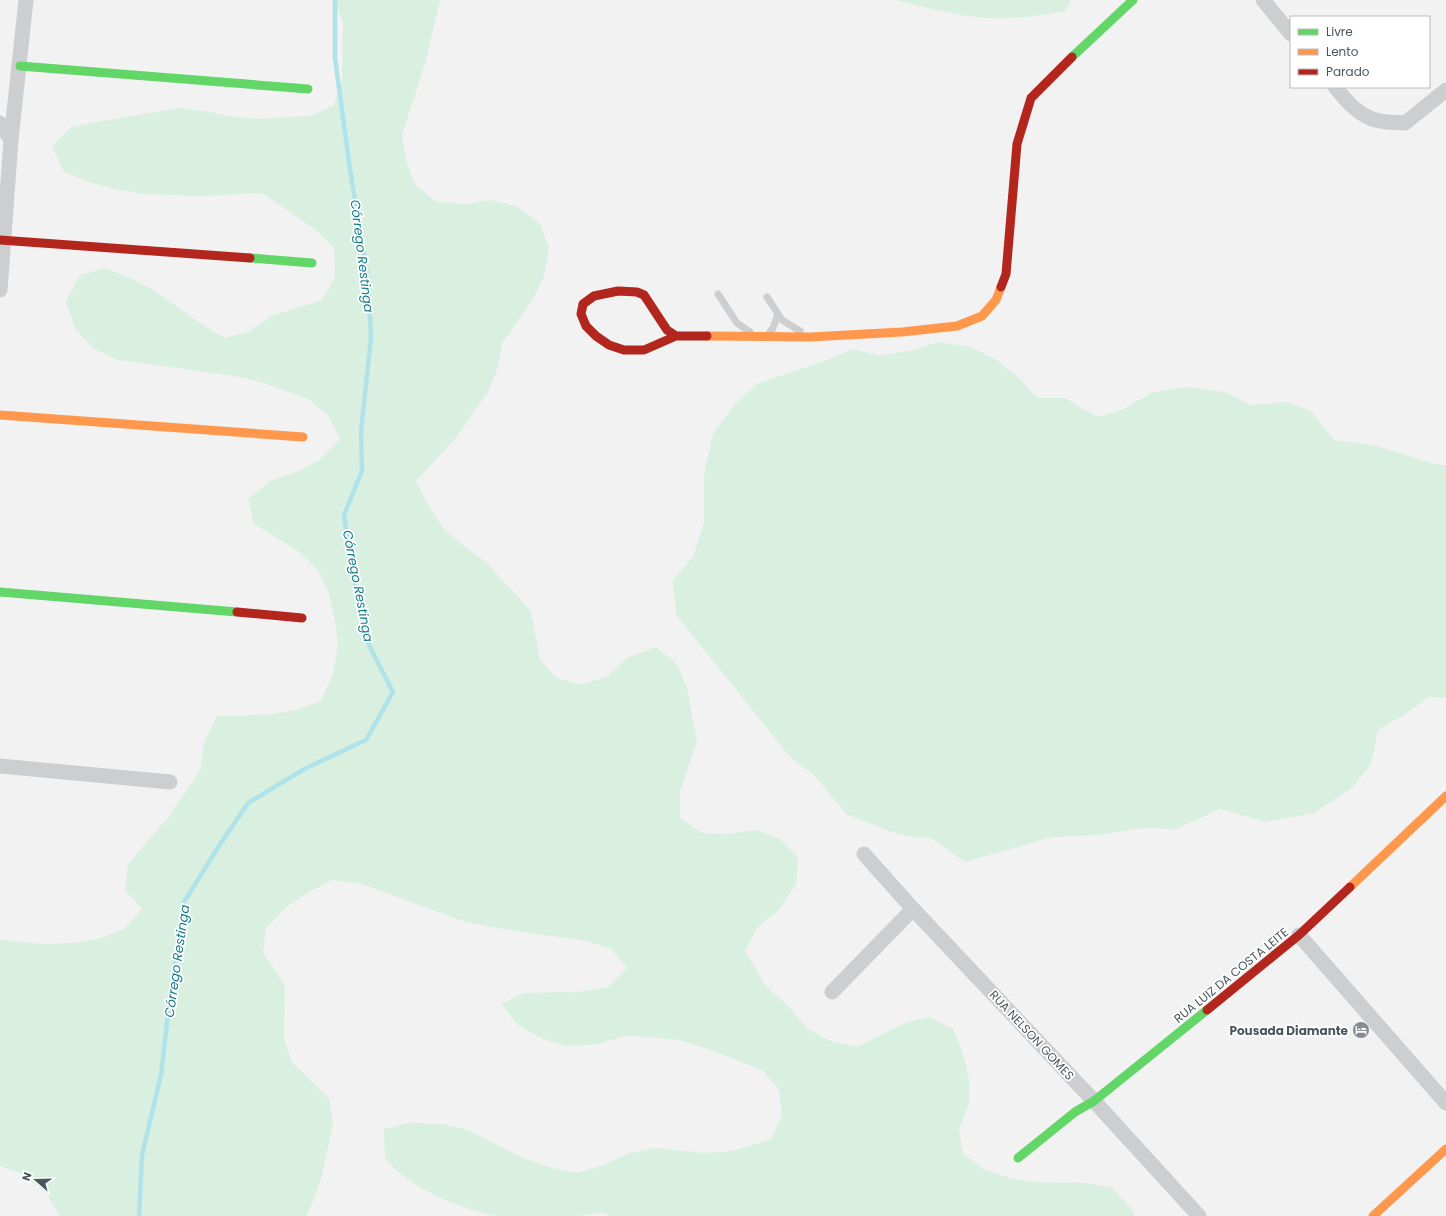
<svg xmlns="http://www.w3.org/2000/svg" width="1446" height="1216" font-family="Poppins,sans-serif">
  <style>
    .green { fill: #d9efe0 }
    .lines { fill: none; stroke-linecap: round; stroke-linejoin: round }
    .stream { stroke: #b0e2ea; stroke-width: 4.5 }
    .lane { stroke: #cccecf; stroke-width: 7 }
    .street { stroke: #cccecf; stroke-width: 15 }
    .fast { stroke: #63d668; stroke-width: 9 }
    .slow { stroke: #ff974d; stroke-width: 9 }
    .jam { stroke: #b3261e; stroke-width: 9 }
    .labels { text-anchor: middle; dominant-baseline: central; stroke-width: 3.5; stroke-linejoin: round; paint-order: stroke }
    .street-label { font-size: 12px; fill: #4a565d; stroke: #fff }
    .poi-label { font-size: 12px; font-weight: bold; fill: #4a565d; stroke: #fff; text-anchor: end }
    .water-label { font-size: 13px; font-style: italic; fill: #167d8d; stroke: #fff }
  </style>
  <rect width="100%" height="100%" fill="#f2f2f2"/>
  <path class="green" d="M 334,0 L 440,0 L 426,60 L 402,135 L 406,160 L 415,185 L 436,201 L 464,205 L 490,200 L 518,207 L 540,224 L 549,248 L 544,277 L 532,301 L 502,343 L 498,367 L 488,392 L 455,439 L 416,481 L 428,505 L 443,528 L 465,547 L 486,562 L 531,611 L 540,660 L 557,678 L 582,685 L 608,676 L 628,657 L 656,647 L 677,664 L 688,690 L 692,716 L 697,741 L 680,792 L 680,818 L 702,833 L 729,834 L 755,830 L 779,838 L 798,857 L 796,884 L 780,909 L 757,928 L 745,951 L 766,986 L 788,1006 L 807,1028 L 830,1041 L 857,1047 L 905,1023 L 929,1017 L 953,1029 L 963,1053 L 969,1079 L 969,1104 L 959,1129 L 963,1154 L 984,1169 L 1009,1178 L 1035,1182 L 1086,1183 L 1112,1188 L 1131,1208 L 1135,1216 L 612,1216 L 601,1213 L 578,1216 L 495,1216 C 467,1210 427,1195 405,1177 C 397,1172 391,1164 385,1158 L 384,1129 L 409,1123 L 442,1124 L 468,1130 L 521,1157 L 552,1168 L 578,1173 L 604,1165 L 629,1153 L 655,1148 L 703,1153 L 732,1151 L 771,1139 L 782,1115 L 779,1090 L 762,1070 L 705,1048 L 678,1040 L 649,1037 L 624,1036 L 598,1044 L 567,1046 L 543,1039 L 518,1025 L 501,1004 L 524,993 L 577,992 L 608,987 L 627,968 L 611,949 L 586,941 L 502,929 L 463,921 L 362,884 L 332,880 L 309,892 L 286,907 L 266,928 L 263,953 L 285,985 L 284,1038 L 292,1062 L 329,1098 L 333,1123 L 322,1176 L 311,1206 L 306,1216 L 60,1216 L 46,1193 L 22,1174 L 0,1166 L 0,940 L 43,944 L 73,943 L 98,939 L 124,929 L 142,909 L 125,890 L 128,864 L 169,816 L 200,771 L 204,742 L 217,716 L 270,715 L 296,710 L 321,701 L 332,676 L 338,646 L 335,620 L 329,594 L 318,570 L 298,551 L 254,524 L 248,499 L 270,481 L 296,472 L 319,460 L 340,439 L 328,415 L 308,399 L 284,390 L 260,382 L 233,376 L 207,372 L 118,360 L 94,349 L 76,330 L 66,301 L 80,275 L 105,268 L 128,277 L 153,290 L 200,323 L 224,338 L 248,332 L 271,316 L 322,300 L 335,277 L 334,248 L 316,230 L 262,193 L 199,196 L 143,194 L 114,189 L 89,182 L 64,172 L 52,146 L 71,127 L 177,108 L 204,111 L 230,116 L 256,119 L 310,116 L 334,105 L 342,80 L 343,23 Z
    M 896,0 L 1071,0 L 1065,11 C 1040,16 1015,19 989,18 C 958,17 926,7 896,0 Z
    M 938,342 L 971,347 L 997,360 L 1019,378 L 1037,398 L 1065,398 L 1097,417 L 1124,409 L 1153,392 L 1185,387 L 1225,392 L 1251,405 L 1286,402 L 1311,411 L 1334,440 L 1374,445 L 1438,465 L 1446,465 L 1446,698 L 1429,697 L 1404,715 L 1378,730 L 1371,764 L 1352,788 L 1314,813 L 1265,822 L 1220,809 L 1176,829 L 1144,828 L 1100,835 L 1052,837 L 965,862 L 932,839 L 897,834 L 846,814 L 815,776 L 790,757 L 676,615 L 673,580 L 693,557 L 704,522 L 704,474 L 713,434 L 734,405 L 757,384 L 827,360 L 853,349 L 879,356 L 914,350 Z"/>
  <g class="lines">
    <path class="stream" d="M 139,1216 L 142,1155 L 161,1075 L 171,988 L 184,902 L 219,846 L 248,803 L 306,768 L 366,740 L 393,692 L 369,645 L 352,572 L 344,515 L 362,471 L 361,431 L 371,338 L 368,280 L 350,169 L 335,58 L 335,0"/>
    <path class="lane" d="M 718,294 L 737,323 L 750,332
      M 767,297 L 782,320 L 800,331
      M 769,333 L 773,328 L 778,314"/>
    <path class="street" d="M 1263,0 L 1291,34
      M 1335,87 C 1345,99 1355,112 1370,118 C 1380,123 1394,122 1405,123 L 1446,90
      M 0,123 L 11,140
      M 0,290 L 11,140 L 26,0
      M 0,766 L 170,782
      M 864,854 L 913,909 L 1094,1101 L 1199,1216
      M 1299,935 L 1446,1103
      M 832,992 L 913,909"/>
    <path class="fast" d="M 1072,57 L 1133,0
      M 20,66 L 308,89
      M 250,258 L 312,263
      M 0,592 L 237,612
      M 1018,1158 L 1075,1112 L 1094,1101 L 1207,1010"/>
    <path class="slow" d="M 707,336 L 810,337 L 902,332 L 957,326 L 982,316 L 996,300 L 1001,287
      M 0,415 L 303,437
      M 1350,887 L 1446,796
      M 1373,1216 L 1446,1149"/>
    <path class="jam" d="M 0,240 L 250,258
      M 1001,287 L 1006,274 L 1017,144 L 1031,98 L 1072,57
      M 676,336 L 644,350 L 624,350 L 609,345 L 596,336 L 586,326 L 581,314 L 583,304 L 594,296 L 618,291 L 637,292 L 644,295 L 667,330 L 676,336 L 707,336
      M 237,612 L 302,618
      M 1207,1010 L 1299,935 L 1350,887"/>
  </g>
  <defs>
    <g id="hotel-disc" transform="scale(0.9)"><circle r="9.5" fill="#858d91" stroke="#fff"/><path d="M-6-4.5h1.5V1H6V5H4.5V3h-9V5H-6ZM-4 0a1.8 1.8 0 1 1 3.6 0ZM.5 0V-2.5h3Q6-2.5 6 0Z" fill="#fff"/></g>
  </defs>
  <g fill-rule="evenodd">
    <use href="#hotel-disc" x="1361" y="1030"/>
  </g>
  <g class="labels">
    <g class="street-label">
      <text transform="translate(1231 975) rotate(-39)">RUA LUIZ DA COSTA LEITE</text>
      <text transform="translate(1032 1035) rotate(47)">RUA NELSON GOMES</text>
    </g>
    <g class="poi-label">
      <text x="1348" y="1030">Pousada Diamante</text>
    </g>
    <g class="water-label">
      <text transform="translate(362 256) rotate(83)">Córrego Restinga</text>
      <text transform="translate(358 586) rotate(79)">Córrego Restinga</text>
      <text transform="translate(177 961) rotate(-82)">Córrego Restinga</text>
    </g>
  </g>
  <rect x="1290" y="16" width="140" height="72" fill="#ffffff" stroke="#b7bbbe"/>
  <rect x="1298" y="29" width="20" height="6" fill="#63d668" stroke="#b7bbbe"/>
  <text x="1326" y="36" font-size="12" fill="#4a565d">Livre</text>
  <rect x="1298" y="49" width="20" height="6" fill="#ff974d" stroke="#b7bbbe"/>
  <text x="1326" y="56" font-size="12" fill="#4a565d">Lento</text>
  <rect x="1298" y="69" width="20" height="6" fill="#b3261e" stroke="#b7bbbe"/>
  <text x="1326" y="76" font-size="12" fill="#4a565d">Parado</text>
  <g transform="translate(36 1180) rotate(290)" stroke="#ffffff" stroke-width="3" paint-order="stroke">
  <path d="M0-3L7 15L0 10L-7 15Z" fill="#4a565d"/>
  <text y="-6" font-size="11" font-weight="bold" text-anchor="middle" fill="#4a565d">N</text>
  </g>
</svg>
